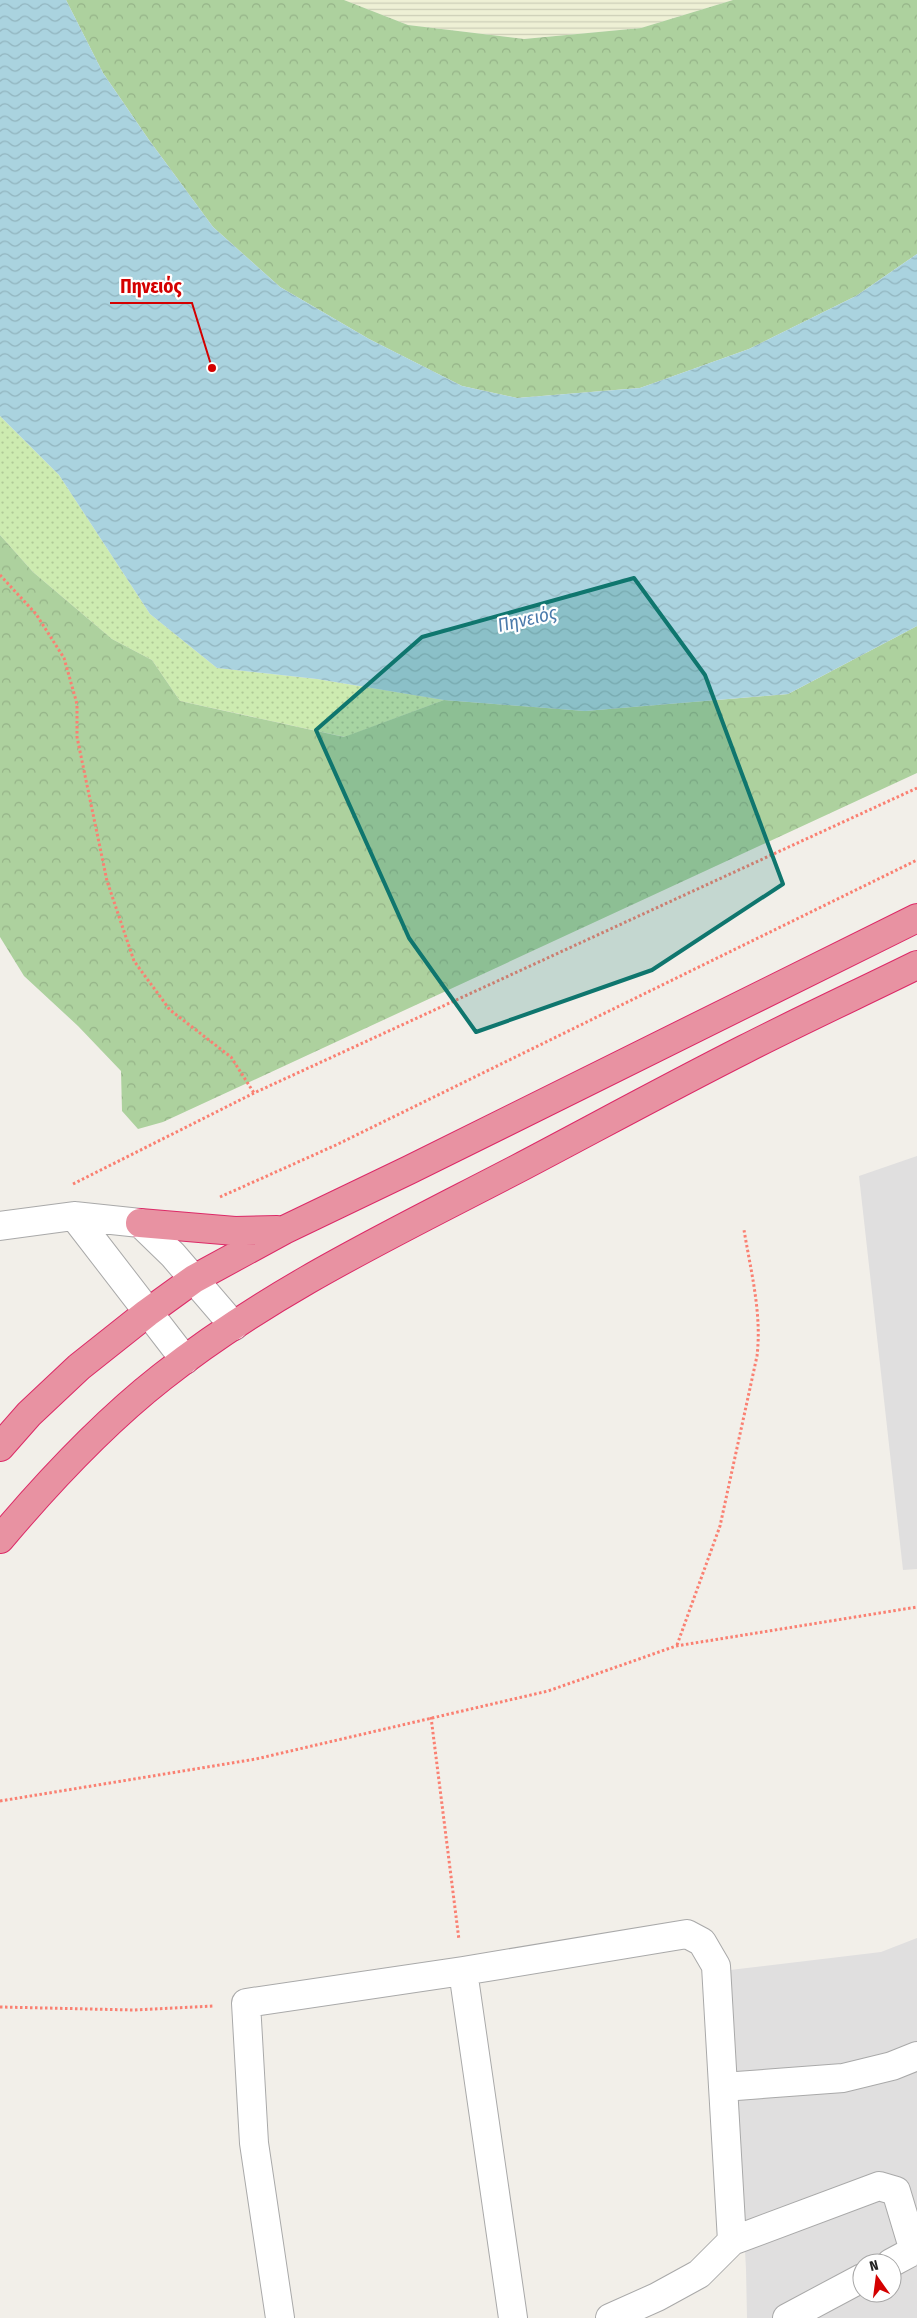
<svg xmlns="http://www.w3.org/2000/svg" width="917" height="2318" font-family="'Fira Sans Condensed',sans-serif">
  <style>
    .residential { fill: #e0dfdf; fill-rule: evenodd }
    .farmland { fill: url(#farmland-rules) }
    .grass { fill: url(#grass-dots) }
    .forest { fill: url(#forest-crowns) }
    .water { fill: url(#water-waves) }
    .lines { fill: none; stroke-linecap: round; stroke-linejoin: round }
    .street-casing { stroke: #a9a9a9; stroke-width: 30 }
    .highway-casing { stroke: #dc2a67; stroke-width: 30 }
    .path { stroke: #fa8072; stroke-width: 3; stroke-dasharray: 2.5 2.5; stroke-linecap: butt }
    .street { stroke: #fff; stroke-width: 28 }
    .highway { stroke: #e892a2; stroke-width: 28 }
    .marked { fill: #0f766e; fill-opacity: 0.2; stroke: #0f766e; stroke-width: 4; stroke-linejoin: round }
    .labels { text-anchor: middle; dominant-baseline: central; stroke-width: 4.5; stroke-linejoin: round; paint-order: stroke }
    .water-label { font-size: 19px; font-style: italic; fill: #4a7aab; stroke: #fff }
    .leader { fill: none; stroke: #d40000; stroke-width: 2 }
    .callout-dot { fill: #d40000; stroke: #fff; stroke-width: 2 }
    .callout-label { font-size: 19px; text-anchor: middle; font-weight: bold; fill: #d40000; stroke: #fff; stroke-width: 4.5; stroke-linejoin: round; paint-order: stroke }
  </style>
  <defs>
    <pattern id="farmland-rules" width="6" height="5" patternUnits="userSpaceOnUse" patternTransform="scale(1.25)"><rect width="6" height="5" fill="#eef0d5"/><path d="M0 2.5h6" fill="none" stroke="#ccceb7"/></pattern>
    <pattern id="grass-dots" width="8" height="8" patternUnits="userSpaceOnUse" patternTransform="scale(1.25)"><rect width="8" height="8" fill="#cdebb0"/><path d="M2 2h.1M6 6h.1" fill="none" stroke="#b0c997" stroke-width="1.8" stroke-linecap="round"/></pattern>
    <pattern id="forest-crowns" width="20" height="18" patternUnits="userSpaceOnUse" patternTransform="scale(1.25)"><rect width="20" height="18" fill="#add19e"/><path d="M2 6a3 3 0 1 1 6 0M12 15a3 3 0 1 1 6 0" fill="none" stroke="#95b388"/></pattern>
    <pattern id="water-waves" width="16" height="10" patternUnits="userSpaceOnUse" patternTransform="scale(1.25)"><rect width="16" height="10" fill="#aad3df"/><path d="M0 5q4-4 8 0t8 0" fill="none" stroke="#92b5bf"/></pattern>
  </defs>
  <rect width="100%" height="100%" fill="#f2efe9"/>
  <path class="residential" d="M 917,1156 L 917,1569 L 903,1570 L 859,1176 Z
    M 917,1938 L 917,2318 L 747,2318 L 746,2269 L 730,1970 L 881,1952 ZM 862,2263 L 892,2263 L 892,2293 L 862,2293 Z"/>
  <path class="farmland" d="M 344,0 L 733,0 L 641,28 L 524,39 L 408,25 Z"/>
  <path class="grass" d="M 0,416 L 59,475 L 150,614 L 217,668 L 317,679 L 444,700 L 345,737 L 180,701 L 152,660 L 112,639 L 33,572 L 0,535 Z"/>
  <path class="forest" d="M 66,0 L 344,0 L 408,25 L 524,39 L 641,28 L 733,0 L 917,0 L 917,254 L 856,296 L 749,349 L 640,388 L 517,398 L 462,386 L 369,339 L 280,287 L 213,227 L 149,140 L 103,73 Z
    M 0,535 L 33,572 L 112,639 L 152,660 L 180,701 L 344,737 L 444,700 L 585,711 L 788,694 L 917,626 L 917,773 L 163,1122 L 138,1129 L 122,1111 L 121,1071 L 78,1026 L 24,976 L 0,937 Z"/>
  <path class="water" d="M 0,0 L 66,0 L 103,73 L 149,140 L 213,227 L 280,287 L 369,339 L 462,386 L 517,398 L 640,388 L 749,349 L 856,296 L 917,254 L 917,626 L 788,694 L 585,711 L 444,700 L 317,679 L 217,668 L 150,614 L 59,475 L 0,416 Z"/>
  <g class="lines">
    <g class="street-casing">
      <path id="street" d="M 74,1216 L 185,1360
        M 0,1226 L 74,1216 L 140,1223 L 173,1255 L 234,1326
        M 463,1971 L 513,2318
        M 723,2087 L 843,2078 L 892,2066 L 917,2056
        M 891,2263 L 917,2249
        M 280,2318 L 254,2143 L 246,2003 L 463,1971 L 687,1934 L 702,1942 L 716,1966 L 732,2241
        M 610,2318 L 657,2297 L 699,2274 L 732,2241 L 879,2186 L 896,2191 L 914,2251
        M 787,2318 L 862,2278"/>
    </g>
    <g class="highway-casing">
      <path id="highway" d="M 140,1223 L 235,1231 L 277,1230
        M 0,1447 L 29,1414 L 79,1367 L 147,1313 L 194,1279 L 284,1230 L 409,1170 L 917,918
        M 0,1539 C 49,1481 102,1424 162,1377 C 269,1292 396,1232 517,1169 C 593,1129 668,1088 745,1049 C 802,1020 860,993 917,965"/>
    </g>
    <path class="path" d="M 0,575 L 36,614 L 64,658 L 77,704 L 77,737 L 107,881 L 134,961 L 170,1010 L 231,1057 L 254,1093
      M 73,1184 L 254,1093 L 917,788
      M 220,1197 L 336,1145 L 917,860
      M 677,1645 L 720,1526 L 757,1356 C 762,1314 751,1272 744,1230
      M 431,1717 L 459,1940
      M 0,1801 L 256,1759 L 548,1691 L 676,1646 L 917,1607
      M 0,2007 L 134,2010 L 214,2006"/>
    <use href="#street" class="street"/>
    <use href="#highway" class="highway"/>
  </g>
  <path class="marked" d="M 634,578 L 705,675 L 783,884 L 652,970 L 476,1032 L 409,938 L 316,730 L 422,637 Z"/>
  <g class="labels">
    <g class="water-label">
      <text transform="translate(527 619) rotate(-13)">Πηνειός</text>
    </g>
  </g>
  <path class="leader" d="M212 368L192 303H110"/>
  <circle class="callout-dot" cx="212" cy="368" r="5"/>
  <g class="callout-label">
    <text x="151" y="293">Πηνειός</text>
  </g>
  <g transform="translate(877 2278) rotate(346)"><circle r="24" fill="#ffffff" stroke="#a7a7a7"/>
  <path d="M0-4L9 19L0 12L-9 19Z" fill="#d40000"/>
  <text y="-8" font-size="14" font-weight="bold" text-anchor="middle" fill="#222222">N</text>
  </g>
</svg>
